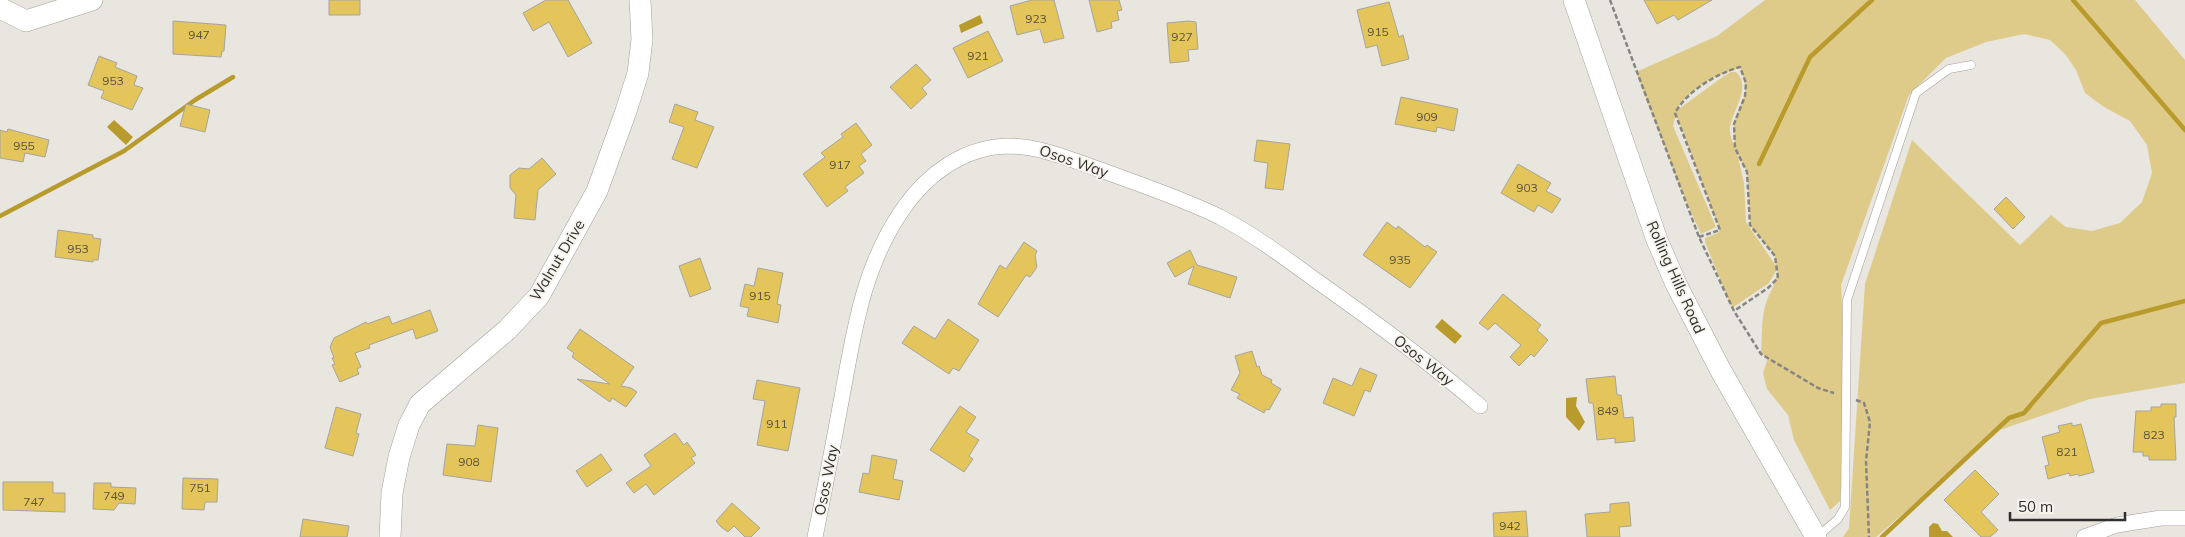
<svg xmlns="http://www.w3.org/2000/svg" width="2185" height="537" font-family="Mulish,sans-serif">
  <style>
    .green { fill: #dfcb89; fill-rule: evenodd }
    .water { fill: #b89b2c }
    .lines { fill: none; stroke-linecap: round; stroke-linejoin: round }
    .stream { stroke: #b89b2c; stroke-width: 4.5 }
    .building { fill: #e3c55c; stroke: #a6a49d }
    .lane-casing { stroke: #a1a099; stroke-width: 9 }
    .street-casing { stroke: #a1a099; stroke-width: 16 }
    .secondary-casing { stroke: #a1a099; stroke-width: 22 }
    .path { stroke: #878580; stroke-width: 2.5; stroke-dasharray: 5 2.5; stroke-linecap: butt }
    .lane { stroke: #fff; stroke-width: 8 }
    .street { stroke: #fff; stroke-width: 15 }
    .secondary { stroke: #fff; stroke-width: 21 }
    .labels { text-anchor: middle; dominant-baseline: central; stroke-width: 4; stroke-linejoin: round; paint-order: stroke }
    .number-label { font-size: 12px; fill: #5d5438 }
    .street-label { font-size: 15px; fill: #302f2c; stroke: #f5f3ec }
  </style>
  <rect width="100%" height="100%" fill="#e8e6df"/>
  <path class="green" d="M 1765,0 L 2135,0 L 2185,60 L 2185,383 L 2090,399 L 2000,430 L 1876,537 L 1843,537 L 1849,528 L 1865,284 L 1912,140 L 2020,245 L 2051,215 L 2066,227 L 2092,231 L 2120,223 L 2142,202 L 2152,173 L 2147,145 L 2130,121 L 2104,107 L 2085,93 L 2076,70 L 2065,54 L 2050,40 L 2024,34 L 1986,42 L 1946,58 L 1909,95 L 1841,285 L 1846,396 L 1840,501 L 1830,510 L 1794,440 L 1788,415 L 1767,389 L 1763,373 L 1768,358 L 1761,354 C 1762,338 1761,318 1766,303 C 1770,290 1778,282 1777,269 L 1769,283 L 1732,308 L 1705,242 L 1705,238 L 1718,233 L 1720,230 L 1676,114 L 1673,126 L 1716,227 L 1701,234 L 1680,187 L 1636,72 L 1717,36 ZM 1740,68 C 1751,96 1742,97 1734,122 C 1732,130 1735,139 1735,147 C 1732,141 1729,134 1730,127 C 1733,109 1752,87 1736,72 L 1731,72 L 1724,76 L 1676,111 C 1687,90 1717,74 1740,68 ZM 1737,153 L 1747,172 L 1750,225 L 1775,256 L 1776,266 L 1746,222 L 1744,183 Z"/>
  <path class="water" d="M 980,15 L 983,23 L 961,33 L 959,25 Z
    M 114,120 L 133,137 L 126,145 L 107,127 Z
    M 1442,319 L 1462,336 L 1455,344 L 1435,327 Z
    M 1577,397 L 1576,406 L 1585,422 L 1579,431 L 1566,417 L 1566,398 Z
    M 1933,523 L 1938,524 L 1942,531 L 1947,531 L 1953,537 L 1929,537 L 1929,527 Z"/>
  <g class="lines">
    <path class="stream" d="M 2073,0 L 2185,130
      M 1759,164 L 1810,57 L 1872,0
      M 0,216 L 124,151 L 195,100 L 233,77
      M 1882,537 L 2009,418 L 2024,413 L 2101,323 L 2185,301"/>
  </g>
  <path class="building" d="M 329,0 L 360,0 L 360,15 L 329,15 Z
    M 546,0 L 568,0 L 592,43 L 568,57 L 549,22 L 533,31 L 523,13 Z
    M 1032,0 L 1054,0 L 1064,38 L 1044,43 L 1040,29 L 1017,35 L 1010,6 Z
    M 1089,0 L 1119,0 L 1122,10 L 1117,11 L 1119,20 L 1111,22 L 1112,28 L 1097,32 Z
    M 1644,0 L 1712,0 L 1678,20 L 1674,15 L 1657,24 Z
    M 1389,2 L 1399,37 L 1403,35 L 1409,59 L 1382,66 L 1377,45 L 1366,48 L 1357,10 Z
    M 173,21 L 226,25 L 224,51 L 222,51 L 221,57 L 173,54 Z
    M 1188,21 L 1196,22 L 1198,49 L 1188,50 L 1189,61 L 1170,63 L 1167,23 Z
    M 988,31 L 1003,61 L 968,78 L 953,48 Z
    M 99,56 L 117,63 L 115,67 L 137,76 L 134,85 L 143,88 L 132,110 L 101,98 L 104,91 L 88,85 Z
    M 916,64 L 931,80 L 922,88 L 927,94 L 911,109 L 890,87 Z
    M 1401,97 L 1458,109 L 1454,131 L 1437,127 L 1436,132 L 1395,124 Z
    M 186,104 L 210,110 L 205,132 L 180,126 Z
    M 675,104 L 698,112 L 695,120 L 714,127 L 697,168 L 672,159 L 684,127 L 669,122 Z
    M 856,123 L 872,145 L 861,154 L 866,161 L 859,166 L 864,173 L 845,187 L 848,191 L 827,207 L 803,174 L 825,157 L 821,153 L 843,137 L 841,134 Z
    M 8,129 L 49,140 L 45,157 L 25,153 L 23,162 L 0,158 L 0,130 L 7,132 Z
    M 1257,140 L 1290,144 L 1283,190 L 1265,188 L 1268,163 L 1254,161 Z
    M 542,158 L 556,174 L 538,190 L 535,220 L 514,218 L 516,195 L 510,188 L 510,175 L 519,168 L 529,169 Z
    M 1518,164 L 1551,183 L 1546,191 L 1561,199 L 1552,213 L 1538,205 L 1534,212 L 1501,193 Z
    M 2006,197 L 2025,217 L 2013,229 L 1994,209 Z
    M 1387,222 L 1396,229 L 1398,226 L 1425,247 L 1427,245 L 1437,252 L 1410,288 L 1363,255 Z
    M 58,230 L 93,235 L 93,238 L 101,239 L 98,260 L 93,260 L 93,262 L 55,257 Z
    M 1024,242 L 1037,251 L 1035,255 L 1037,267 L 1030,277 L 1026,275 L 998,317 L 978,304 L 1000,265 L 1006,269 Z
    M 1190,250 L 1197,265 L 1237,277 L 1230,298 L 1188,284 L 1194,266 L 1175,277 L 1167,263 Z
    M 700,258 L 711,289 L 690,297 L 679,266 Z
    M 758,268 L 783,273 L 777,304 L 781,305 L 778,323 L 747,316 L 749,308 L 740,306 L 745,284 L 754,286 Z
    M 1503,294 L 1541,325 L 1537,330 L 1548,340 L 1534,357 L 1531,354 L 1519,366 L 1510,357 L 1521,345 L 1495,323 L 1488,330 L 1479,323 Z
    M 430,310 L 438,331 L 416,339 L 413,329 L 369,345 L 370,348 L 355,353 L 361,367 L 357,369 L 359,374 L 340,382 L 332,365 L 335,364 L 332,358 L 334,358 L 330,347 L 334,338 L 366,322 L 367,324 L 389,316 L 392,324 Z
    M 948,319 L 979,340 L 959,371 L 953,368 L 949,374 L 902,343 L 914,326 L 935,339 Z
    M 580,329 L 634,367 L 621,386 L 631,388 L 637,392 L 626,407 L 612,398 L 610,402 L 577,379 L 610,384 L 572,357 L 574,353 L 567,348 Z
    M 1252,351 L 1257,367 L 1259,366 L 1262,375 L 1272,380 L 1271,383 L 1281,389 L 1269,410 L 1266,409 L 1264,413 L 1237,398 L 1240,394 L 1231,390 L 1240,373 L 1235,356 Z
    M 1360,368 L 1377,375 L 1370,392 L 1365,390 L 1354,416 L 1323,403 L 1333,378 L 1352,386 Z
    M 1615,376 L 1617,395 L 1621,395 L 1624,418 L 1633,417 L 1635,441 L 1615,443 L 1615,438 L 1597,440 L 1593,403 L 1589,403 L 1586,379 Z
    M 757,380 L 800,388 L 788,451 L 757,445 L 765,401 L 753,399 Z
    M 2161,404 L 2176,404 L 2176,417 L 2174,417 L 2176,460 L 2149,460 L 2149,456 L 2143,456 L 2143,452 L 2133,452 L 2136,411 L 2151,411 L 2151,407 L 2161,407 Z
    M 960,406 L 976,417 L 966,432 L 979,440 L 969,456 L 973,459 L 964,472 L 930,450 Z
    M 336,407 L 361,414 L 356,433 L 359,434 L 353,456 L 325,448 Z
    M 2072,423 L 2072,426 L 2081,424 L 2094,472 L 2079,476 L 2078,474 L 2070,476 L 2069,473 L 2048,479 L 2045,466 L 2049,465 L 2042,437 L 2060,432 L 2058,426 Z
    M 478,425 L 498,428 L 491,482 L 443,475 L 447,444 L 475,446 Z
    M 675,433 L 684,445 L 687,442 L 696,455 L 691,458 L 695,463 L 654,495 L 646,484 L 634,493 L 626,483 L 651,466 L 644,455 Z
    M 601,454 L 612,470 L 587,487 L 576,471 Z
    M 872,455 L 897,460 L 893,479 L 903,481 L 899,500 L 859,492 L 863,473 L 869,474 Z
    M 1975,470 L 1999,494 L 1981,512 L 1998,530 L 1990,537 L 1981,537 L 1944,500 Z
    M 183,478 L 218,479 L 217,502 L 205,502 L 204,510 L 182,509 Z
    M 3,482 L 53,482 L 53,493 L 65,493 L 65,512 L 3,510 Z
    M 94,483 L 111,483 L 111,487 L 136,488 L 135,504 L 119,503 L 114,510 L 93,509 Z
    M 1629,502 L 1631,526 L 1619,527 L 1620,537 L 1587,537 L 1585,514 L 1610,512 L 1610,504 Z
    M 732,503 L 760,528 L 751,537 L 745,537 L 734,526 L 728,532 L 721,527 L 716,521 Z
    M 1526,511 L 1528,537 L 1494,537 L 1493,513 Z
    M 303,519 L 349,526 L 347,537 L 300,537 Z"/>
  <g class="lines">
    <g class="lane-casing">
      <path id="lane" d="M 1818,536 L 1838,519 L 1845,507 L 1847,300 L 1916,93 L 1949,69 L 1971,65"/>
    </g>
    <g class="street-casing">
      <path id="street" d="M 815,537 C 825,488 834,440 843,391 C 855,326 864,265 903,209 C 927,174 964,147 1008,146 C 1041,146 1071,160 1101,170 C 1141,185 1181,198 1220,217 C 1253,234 1284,257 1314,279 C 1371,319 1427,360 1480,406
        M 2084,537 L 2117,525 L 2161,518 L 2185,518"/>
    </g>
    <g class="secondary-casing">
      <path id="secondary" d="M 1574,0 L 1657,240 L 1676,284 L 1721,371 L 1816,537
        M 0,8 L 26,21 L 92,0
        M 390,537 L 392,493 L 399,457 L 409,425 L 420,404 L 507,330 L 539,296 L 597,191 L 626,111 L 638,73 L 642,39 L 640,0"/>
    </g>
    <path class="path" d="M 1610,0 L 1699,237 L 1734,311 L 1761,354 L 1818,388 L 1834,393
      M 1699,237 L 1720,230 L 1675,113 C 1687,91 1716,74 1740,67 L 1746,83 L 1745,96 L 1734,124 L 1735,148 L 1747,172 L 1750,225 L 1775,256 L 1778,278 L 1768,288 L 1734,311
      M 1856,400 L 1864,403 L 1870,422 L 1866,461 L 1869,537"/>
    <use href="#lane" class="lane"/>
    <use href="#street" class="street"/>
    <use href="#secondary" class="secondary"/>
  </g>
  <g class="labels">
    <g class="number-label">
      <text x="1036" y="18">923</text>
      <text x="1378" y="31">915</text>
      <text x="199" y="34">947</text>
      <text x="1182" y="36">927</text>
      <text x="978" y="55">921</text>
      <text x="113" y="80">953</text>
      <text x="1427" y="116">909</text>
      <text x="24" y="145">955</text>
      <text x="840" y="164">917</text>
      <text x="1527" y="187">903</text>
      <text x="78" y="248">953</text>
      <text x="1400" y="259">935</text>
      <text x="760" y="295">915</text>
      <text x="1608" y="410">849</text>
      <text x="777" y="423">911</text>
      <text x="2154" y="434">823</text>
      <text x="2067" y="451">821</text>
      <text x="469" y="461">908</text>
      <text x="200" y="487">751</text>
      <text x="114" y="495">749</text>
      <text x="34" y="501">747</text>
      <text x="1510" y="525">942</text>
    </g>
    <g class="street-label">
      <text transform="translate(1074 161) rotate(19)">Osos Way</text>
      <text transform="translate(557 260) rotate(-59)">Walnut Drive</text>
      <text transform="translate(1676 277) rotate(66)">Rolling Hills Road</text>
      <text transform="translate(1424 360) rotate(38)">Osos Way</text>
      <text transform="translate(826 480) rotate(-79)">Osos Way</text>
    </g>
  </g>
  <path d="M2010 512v8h115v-8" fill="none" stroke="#302f2c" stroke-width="2.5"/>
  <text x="2018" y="512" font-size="15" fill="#302f2c" stroke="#f5f3ec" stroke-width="4" paint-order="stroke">50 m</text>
</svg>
